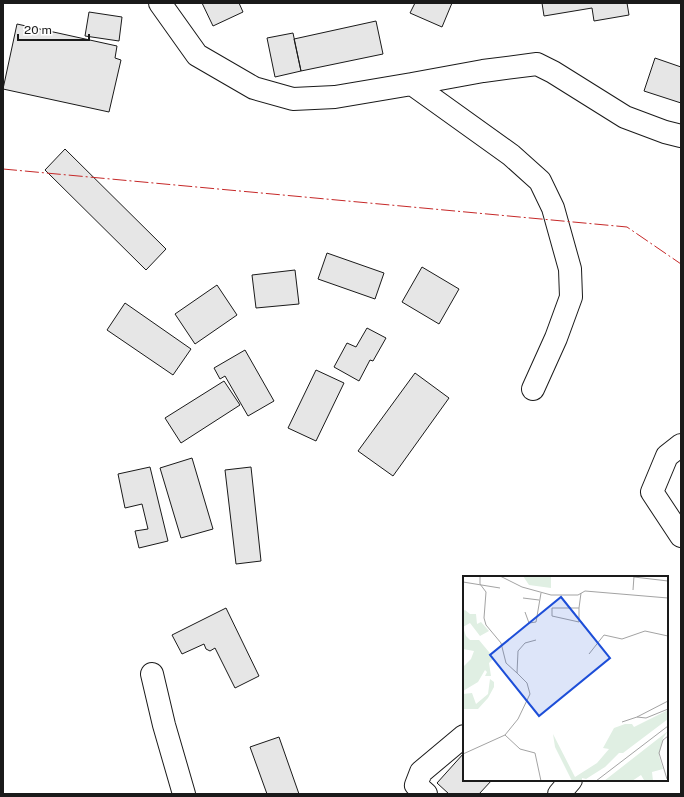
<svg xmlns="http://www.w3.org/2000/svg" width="684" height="797" font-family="'Public Sans',sans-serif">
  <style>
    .building { fill: #e6e6e6; stroke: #1a1a1a }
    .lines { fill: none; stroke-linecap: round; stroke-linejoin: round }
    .minor-casing { stroke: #1a1a1a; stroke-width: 24 }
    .minor { stroke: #fff; stroke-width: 22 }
    .power { stroke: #c62828; stroke-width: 1; stroke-dasharray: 14 3 2 3; stroke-linecap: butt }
    .inset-road { fill: none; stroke: #a3a3a3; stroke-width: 1 }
    .view { fill: #1d4ed8; fill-opacity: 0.15; stroke: #1d4ed8; stroke-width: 2 }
    .inset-edge { fill: none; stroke: #1a1a1a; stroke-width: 2 }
  </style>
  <rect width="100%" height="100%" fill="#fff"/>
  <path class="building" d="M 202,3 L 239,3 L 243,12 L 213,26 Z
    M 415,3 L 452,3 L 442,27 L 410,13 Z
    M 542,3 L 627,3 L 629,15 L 594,21 L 592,8 L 544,16 Z
    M 89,12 L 122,17 L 119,41 L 85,36 Z
    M 376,21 L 383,54 L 301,71 L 294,39 Z
    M 17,24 L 117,46 L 115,58 L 121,60 L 109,112 L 3,89 Z
    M 293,33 L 301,71 L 275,77 L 267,38 Z
    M 655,58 L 681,67 L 681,103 L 644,91 Z
    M 65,149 L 166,249 L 146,270 L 45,170 Z
    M 327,253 L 384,273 L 375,299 L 318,279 Z
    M 422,267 L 459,289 L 439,324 L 402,302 Z
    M 295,270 L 299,304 L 256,308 L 252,275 Z
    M 217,285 L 237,315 L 195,344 L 175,314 Z
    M 125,303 L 191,349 L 173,375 L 107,330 Z
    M 367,328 L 386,338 L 373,361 L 370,360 L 359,381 L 334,367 L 347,343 L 356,347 Z
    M 245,350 L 274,401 L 248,416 L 225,376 L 220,379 L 214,368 Z
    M 316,370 L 344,383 L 316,441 L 288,428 Z
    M 415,373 L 449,398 L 393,476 L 358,451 Z
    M 224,381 L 240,405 L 181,443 L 165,418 Z
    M 192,458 L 213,529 L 181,538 L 160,468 Z
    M 150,467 L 168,541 L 139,548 L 135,531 L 148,529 L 142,504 L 125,508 L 118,474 Z
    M 251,467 L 261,561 L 236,564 L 225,470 Z
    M 226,608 L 259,676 L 235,688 L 215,648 L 210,651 L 206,649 L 204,644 L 182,654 L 172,635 Z
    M 279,737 L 299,794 L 267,794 L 250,747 Z
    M 464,753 L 464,780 L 492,780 L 479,794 L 449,794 L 437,783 Z"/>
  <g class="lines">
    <g class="minor-casing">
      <path id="minor" d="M 160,3 L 197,55 L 254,88 L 293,99 L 335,97 L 412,84
        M 533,389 L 556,338 L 571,297 L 570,269 L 553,208 L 540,181 L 511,155 L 412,84 L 483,71 L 537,64 L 553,72 L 625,117 L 665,132 L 681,136
        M 681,445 L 667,456 L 652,492 L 681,536
        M 152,674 L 164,725 L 184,794
        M 426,794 L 416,785 L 421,772 L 464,736
        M 559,794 L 571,780"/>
    </g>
    <use href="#minor" class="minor"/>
    <path class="power" d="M 3,169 L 627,227 L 681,264"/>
  </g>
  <g transform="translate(463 576)">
    <rect width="205" height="205" fill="#fff"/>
    <path d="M 60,0 L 88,0 L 88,12 L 66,9 ZM 2,34 L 7,38 L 13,38 L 14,48 L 18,46 L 26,55 L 17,60 L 7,47 L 0,51 L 3,60 L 7,64 L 16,64 L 31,82 L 26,87 L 28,100 L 22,100 L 24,96 L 22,94 L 15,106 L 0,115 L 0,91 L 8,83 L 11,75 L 0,73 L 0,35 ZM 27,103 L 31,106 L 31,111 L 25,122 L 15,133 L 1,133 L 0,118 L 9,117 L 13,128 L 25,118 ZM 205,134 L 205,143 L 160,177 L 156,177 L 142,191 L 123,203 L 119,202 L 119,205 L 109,205 L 92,171 L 90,158 L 112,201 L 134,187 L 146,173 L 140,172 L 151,152 L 162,148 L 169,148 L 171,151 ZM 205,155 L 200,162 L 196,180 L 200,193 L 189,196 L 190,205 L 181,204 L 178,199 L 169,205 L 141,205 Z" fill="#e0efe3"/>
    <path class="inset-road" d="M 17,0 L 17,8 L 23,16 L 21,42 L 23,49 L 38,67 L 43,87 L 54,97 L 55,75 L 62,67 L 73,64M 37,0 L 59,11 L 88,19 L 115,19 L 122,15 L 205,22M 171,1 L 205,5M 0,6 L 37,12M 170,14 L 171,0M 60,22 L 76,24M 116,32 L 116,46 L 89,40 L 89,32 L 116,32 L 118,17M 62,36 L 66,47 L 73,46 L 78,17M 126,78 L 141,59 L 159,63 L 182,55 L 205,60M 54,97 L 64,107 L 67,118 L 55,143 L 42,159 L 57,173 L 72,177 L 78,205M 174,141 L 205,125M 159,146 L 174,141 L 183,142 L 205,133M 0,178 L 42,159M 204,203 L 196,177 L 200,164 L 205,160M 133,205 L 205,150"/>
    <path class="view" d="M 98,21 L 147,82 L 76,140 L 27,79 Z"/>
    <rect width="205" height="205" class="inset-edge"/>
  </g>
  <rect width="684" height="797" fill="none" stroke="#1a1a1a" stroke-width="8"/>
  <path d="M18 34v6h71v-6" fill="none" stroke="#1a1a1a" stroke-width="2"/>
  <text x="24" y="34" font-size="12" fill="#1a1a1a" stroke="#ffffff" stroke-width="3" paint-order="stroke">20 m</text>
</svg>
